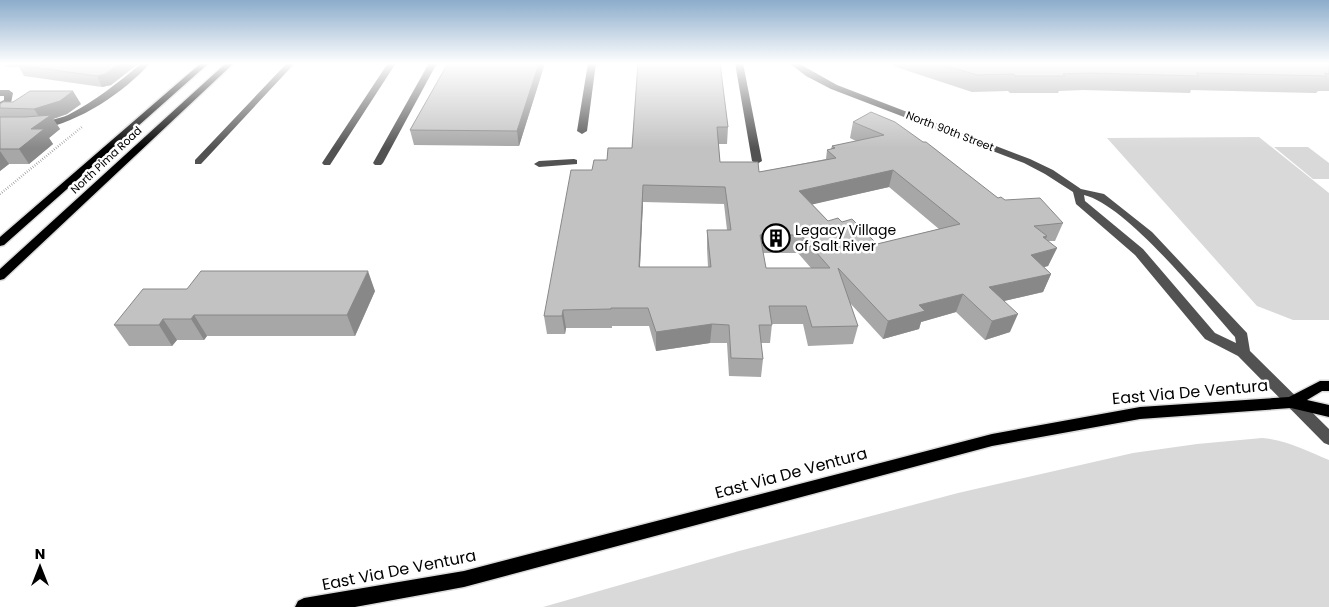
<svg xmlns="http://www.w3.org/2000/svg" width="1329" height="607" font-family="Poppins,sans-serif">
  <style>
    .green { fill: #d9d9d9 }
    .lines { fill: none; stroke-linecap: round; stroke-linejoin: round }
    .major-casing { stroke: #dbdbdb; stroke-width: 3 }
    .path { stroke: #747474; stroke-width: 2.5; stroke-dasharray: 0.5 2; stroke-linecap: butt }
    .minor { fill: #525252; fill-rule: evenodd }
    .major { fill: #000; fill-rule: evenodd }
    .wall { fill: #a7a7a7; fill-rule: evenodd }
    .shaded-wall { fill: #888 }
    .building { fill: #c2c2c2; stroke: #888; fill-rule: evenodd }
    .labels { text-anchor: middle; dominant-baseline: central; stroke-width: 5; stroke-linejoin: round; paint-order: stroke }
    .far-street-label { font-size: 11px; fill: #000; stroke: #fff }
    .poi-label { font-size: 14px; fill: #000; stroke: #fff; text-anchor: start }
    .near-street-label { font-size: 16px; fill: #000; stroke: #fff }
  </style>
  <rect width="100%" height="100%" fill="#fff"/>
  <path class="green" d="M 1259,137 L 1329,193 L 1329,320 L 1293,320 L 1257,306 L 1107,138 Z
    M 1274,147 L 1308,147 L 1329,163 L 1329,179 L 1313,179 Z
    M 1262,438 C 1286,440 1307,451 1329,460 L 1329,607 L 543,607 L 739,551 L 958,493 L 1133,453 L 1197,444 Z"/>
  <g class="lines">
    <g class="major-casing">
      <path id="major" d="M 201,63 L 209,63 L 4,245 L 0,246 L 0,237 Z
        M 226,63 L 234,63 L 4,279 L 0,280 L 0,269 Z
        M 1320,381 L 1329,381 L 1329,391 L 1322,391 L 1307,400 L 1329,405 L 1329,417 L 1291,408 L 1140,419 L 992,446 L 464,587 L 355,607 L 295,607 L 298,601 L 304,598 L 464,571 L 992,434 L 1140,407 L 1289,397 Z"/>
    </g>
    <path class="path" d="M 0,194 L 83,126"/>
    <path class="minor" d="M 142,63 L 150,63 C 125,92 78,123 40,129 L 35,126 C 42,121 59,119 68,115 C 95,101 119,82 142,63 Z
      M 287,63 L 295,63 L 201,164 L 195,164 L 195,160 Z
      M 388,63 L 396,63 L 330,165 L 324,165 L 322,163 Z
      M 429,63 L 437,63 L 383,163 L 381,165 L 375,165 L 373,163 Z
      M 588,63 L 596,63 L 587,131 L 582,134 L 577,131 Z
      M 735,63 L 743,63 L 762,161 L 757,164 L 752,161 Z
      M 789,63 L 798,63 L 837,85 L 1030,159 L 1053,170 L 1081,189 L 1104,194 L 1152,232 L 1247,333 L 1250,351 L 1329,429 L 1329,445 L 1324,443 L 1238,356 L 1205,339 L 1135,255 L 1076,204 L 1073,192 L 1045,174 L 1024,163 L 831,89 L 806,76 ZM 1084,195 C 1127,205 1204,302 1235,337 L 1236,343 L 1215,333 L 1143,249 L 1085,201 Z
      M 0,90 L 9,90 L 13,93 L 11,103 L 0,109 L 0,102 L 4,100 L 4,96 L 0,96 Z
      M 574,159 L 577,160 L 577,164 L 539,167 L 534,164 L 539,161 Z"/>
    <use href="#major" class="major"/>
  </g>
  <path class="wall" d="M 3,63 L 139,63 L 111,85 L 102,87 L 24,76 L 19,67 L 6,67 Z
    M 448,63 L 545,63 L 519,146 L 414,145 L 410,130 Z
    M 638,63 L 728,127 L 727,144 L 718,144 L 720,162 L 759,172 L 826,159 L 827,150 L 831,149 L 832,146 L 856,141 L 850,138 L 853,122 L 871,112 L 998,198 L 1063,223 L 1055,241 L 1048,241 L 1057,248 L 1048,266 L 1044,267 L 1051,274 L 1043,292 L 1004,301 L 1010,332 L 985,340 L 956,312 L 921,322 L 919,329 L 883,339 L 850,303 L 858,326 L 853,344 L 808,346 L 803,324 L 772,324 L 770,343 L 761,343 L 763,359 L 761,377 L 729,376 L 727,343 L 710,343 L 656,351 L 649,326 L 612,326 L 612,328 L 566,328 L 565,334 L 547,334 L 544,316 L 592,170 L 607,160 L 632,148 ZM 889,187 L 939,229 L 877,244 L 842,222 L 828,221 L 812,204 ZM 643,202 L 724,204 L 727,230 L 707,230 L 707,248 L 708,267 L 640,267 ZM 763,253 L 798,253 L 811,268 L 766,268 Z
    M 888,63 L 1329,63 L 1329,91 L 1318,91 L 1316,93 L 1191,90 L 1190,93 L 1083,90 L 1059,91 L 1058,93 L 1010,93 L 1008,91 L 972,92 L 893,66 L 893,64 Z
    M 13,102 L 81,104 L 67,114 L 53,119 L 60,129 L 49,138 L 53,144 L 29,164 L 9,164 L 0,171 L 0,104 Z
    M 187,289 L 375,291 L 355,336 L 207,336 L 204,340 L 177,340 L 172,346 L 129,346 L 114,325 Z"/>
  <path class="shaded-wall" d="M 120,63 L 139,63 L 111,85 L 102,87 L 97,76 Z
    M 539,63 L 545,63 L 519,146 L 517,131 Z
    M 73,91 L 81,104 L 67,114 L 53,119 L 60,129 L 49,138 L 53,144 L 29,164 L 19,149 L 31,129 L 42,121 L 34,109 Z
    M 0,151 L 9,164 L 0,171 Z
    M 893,170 L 889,187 L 797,208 L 799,191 Z
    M 643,185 L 643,202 L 639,285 L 639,267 Z
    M 1047,236 L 1040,253 L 1057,248 L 1048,266 L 1023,273 L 1031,255 L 1043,237 Z
    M 368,271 L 375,291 L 355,336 L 347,315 Z
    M 1051,274 L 1043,292 L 982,306 L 989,287 Z
    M 963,294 L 956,312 L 921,322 L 919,329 L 883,339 L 888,321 L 919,305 Z
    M 563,310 L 566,328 L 565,334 L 562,316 Z
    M 1018,314 L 1010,332 L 985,340 L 992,321 Z
    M 194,315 L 207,336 L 204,340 L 191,319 Z
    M 163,319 L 177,340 L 172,346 L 159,325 Z
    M 712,324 L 710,343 L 656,351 L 656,332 Z"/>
  <path class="building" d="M 23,63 L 120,63 L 105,74 L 97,76 L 18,65 Z
    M 448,63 L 539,63 L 517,131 L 410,130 Z
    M 638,63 L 720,63 L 728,127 L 717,127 L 720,162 L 758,162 L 759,172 L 836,158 L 827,150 L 835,148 L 832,146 L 884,135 L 853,122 L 871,112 L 895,122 L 923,142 L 926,142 L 998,198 L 1001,197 L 1005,200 L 1040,198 L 1063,223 L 1034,226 L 1047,236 L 1043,237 L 1057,248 L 1031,255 L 1051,274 L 989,287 L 1018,314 L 992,321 L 963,294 L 919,305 L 925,311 L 888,321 L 838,268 L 858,326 L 812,327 L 806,306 L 769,306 L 772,325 L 759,325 L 763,359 L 731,358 L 729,325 L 712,324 L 656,332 L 648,308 L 611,308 L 611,309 L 563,310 L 562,316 L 544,316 L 571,170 L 592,170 L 594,160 L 607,160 L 608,148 L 632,148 ZM 893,170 L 960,224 L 877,244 L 852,219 L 842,222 L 838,218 L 828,221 L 799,191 ZM 643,185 L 725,187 L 731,230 L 707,230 L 711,267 L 639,267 ZM 760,235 L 801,235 L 830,268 L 766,268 Z
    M 937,63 L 1329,63 L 1329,74 L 1324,73 L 1327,76 L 1196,73 L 1199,76 L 1090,73 L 1063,74 L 1065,76 L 1015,76 L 1014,74 L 977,75 Z
    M 30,91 L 73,91 L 60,101 L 34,109 L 0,108 L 0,104 L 3,102 L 13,102 Z
    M 51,115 L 31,129 L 44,129 L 19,149 L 0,149 L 0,117 L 25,117 Z
    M 201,271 L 368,271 L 347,315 L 194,315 L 191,319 L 163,319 L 159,325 L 114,325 L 143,289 L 187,289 Z"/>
  <linearGradient id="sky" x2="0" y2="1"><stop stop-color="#8baccb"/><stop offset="0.43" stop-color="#fff"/><stop offset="1" stop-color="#fff" stop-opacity="0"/></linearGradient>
  <rect width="1329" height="148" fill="url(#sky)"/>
  <defs>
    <g id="building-ring" transform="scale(1.4375)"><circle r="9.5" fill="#fff" stroke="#000" stroke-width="1.5"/><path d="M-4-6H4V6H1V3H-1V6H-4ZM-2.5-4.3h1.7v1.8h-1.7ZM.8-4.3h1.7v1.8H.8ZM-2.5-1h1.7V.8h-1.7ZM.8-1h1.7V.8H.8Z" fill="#000"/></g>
  </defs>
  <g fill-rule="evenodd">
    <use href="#building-ring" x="776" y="238"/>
  </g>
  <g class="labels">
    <g class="far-street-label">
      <text transform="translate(950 131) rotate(21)">North 90th Street</text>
      <text transform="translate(106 160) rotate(-43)">North Pima Road</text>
    </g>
    <g class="poi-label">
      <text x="795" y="230">Legacy Village<tspan x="795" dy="16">of Salt River</tspan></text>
    </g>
    <g class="near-street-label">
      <text transform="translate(1190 392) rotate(-5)">East Via De Ventura</text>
      <text transform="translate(791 473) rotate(-15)">East Via De Ventura</text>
      <text transform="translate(399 570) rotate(-11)">East Via De Ventura</text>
    </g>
  </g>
  <g transform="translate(40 567)" stroke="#ffffff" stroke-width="4" paint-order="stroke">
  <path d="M0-4L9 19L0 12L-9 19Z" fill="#000000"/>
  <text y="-8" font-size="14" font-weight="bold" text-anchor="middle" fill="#000000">N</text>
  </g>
</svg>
